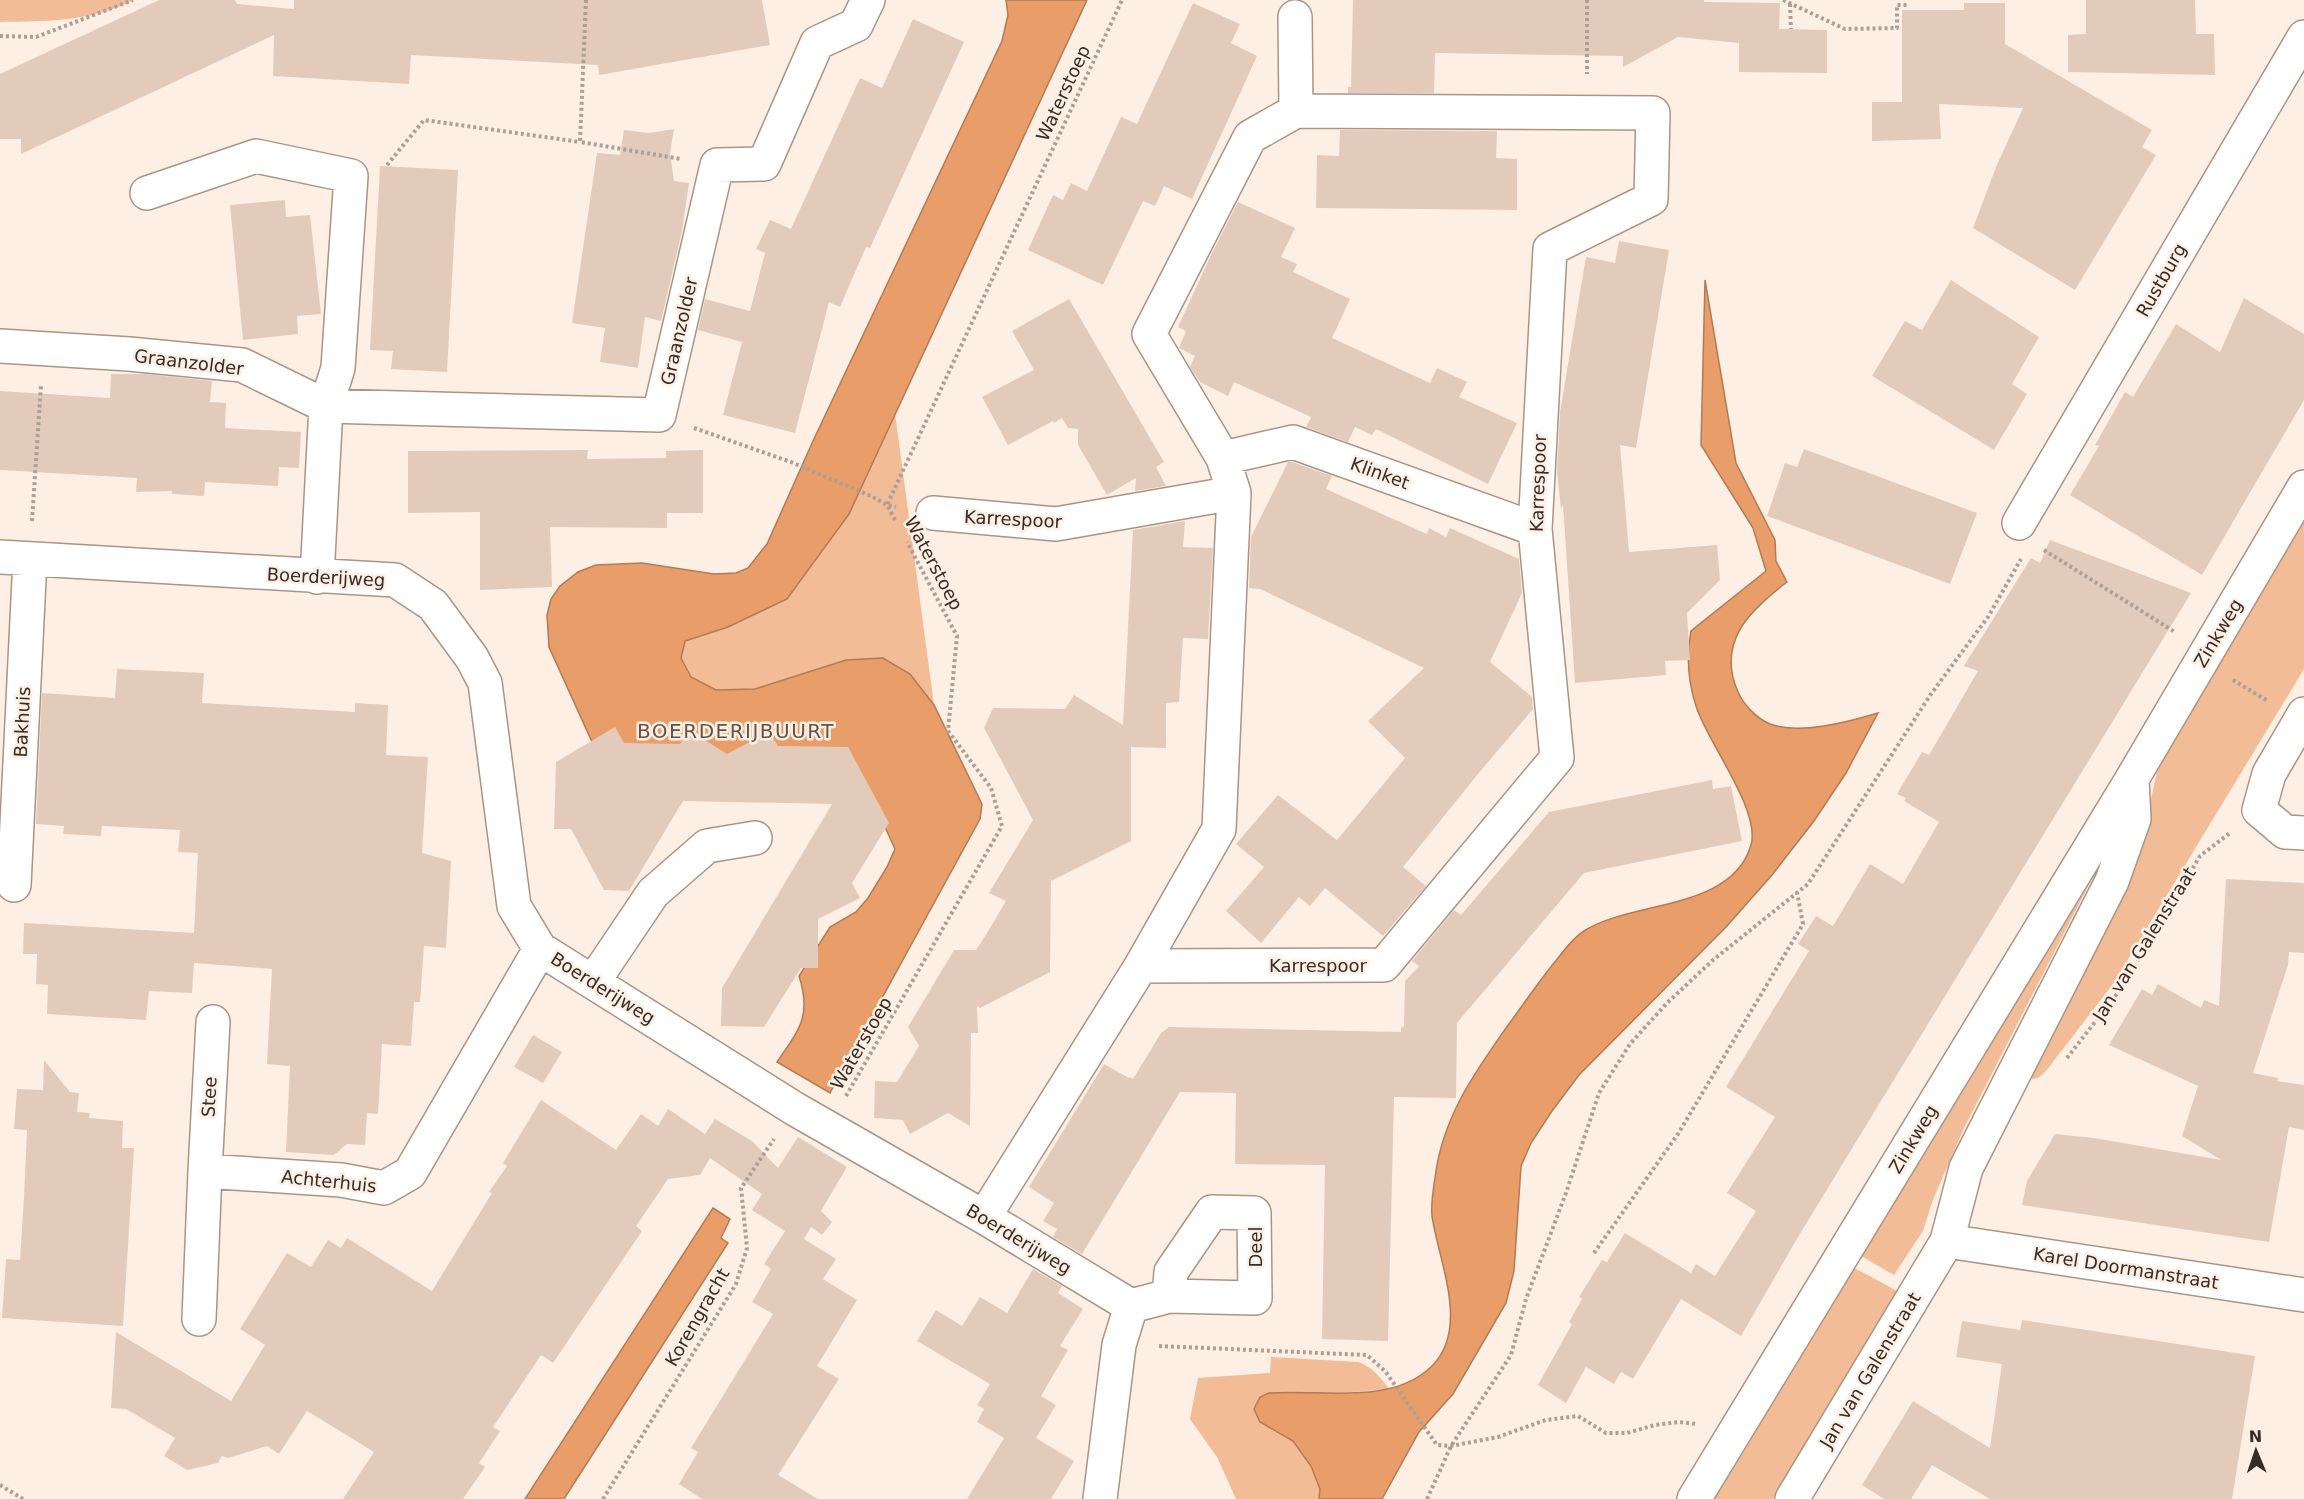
<svg xmlns="http://www.w3.org/2000/svg" width="2304" height="1499" font-family="'DejaVu Sans',sans-serif">
  <style>
    .green { fill: #f2bc97 }
    .water { fill: #e99d68; stroke: #b37b54; stroke-width: 1.5 }
    .building { fill: #e3cbbb }
    .lines { fill: none; stroke-linecap: round; stroke-linejoin: round }
    .street-casing { stroke: #ab9484; stroke-width: 36 }
    .path { stroke: #ac9f97; stroke-width: 4; stroke-dasharray: 3 3; stroke-linecap: butt }
    .street { stroke: #fff; stroke-width: 33 }
    .labels { text-anchor: middle; dominant-baseline: central; stroke-width: 5; stroke-linejoin: round; paint-order: stroke }
    .street-label { font-size: 18px; fill: #362c26; stroke: #feefe5 }
    .neighbourhood-label { font-size: 20px; letter-spacing: 1.5px; fill: #675345; stroke: #feefe5 }
  </style>
  <rect width="100%" height="100%" fill="#feefe5"/>
  <path class="green" d="M 0,0 L 133,0 C 93,22 45,21 0,22 Z
    M 895,413 L 934,705 L 910,674 L 846,660 L 755,689 L 716,690 L 691,677 L 681,658 L 685,641 L 728,627 L 849,514 Z
    M 2304,522 L 2304,669 L 2113,984 L 2046,1071 L 2038,1078 L 2032,1079 L 2027,1076 L 2140,848 L 2163,745 Z
    M 2100,863 L 1964,1128 L 1932,1202 L 1923,1231 L 1894,1275 L 1856,1253 Z
    M 1849,1265 L 1899,1292 L 1773,1499 L 1708,1499 Z
    M 1271,1357 L 1358,1362 C 1373,1367 1380,1377 1389,1389 L 1341,1393 L 1269,1393 L 1284,1434 L 1293,1441 L 1311,1466 L 1320,1489 L 1319,1499 L 1236,1499 L 1217,1457 L 1190,1419 L 1198,1378 L 1270,1373 Z"/>
  <path class="water" d="M 1006,0 L 1087,0 L 849,514 L 787,599 L 728,627 L 685,641 L 681,658 L 691,677 L 716,690 L 755,689 L 846,660 L 883,658 L 910,674 L 934,705 L 982,804 L 980,819 L 830,1093 L 777,1062 C 799,1030 812,1016 799,976 L 830,927 L 856,912 L 868,898 L 887,867 L 895,849 L 857,766 L 602,764 L 549,647 L 547,615 L 551,599 L 560,586 L 578,572 L 596,565 L 642,563 L 714,574 L 736,573 L 748,568 L 767,544 L 813,441 L 1002,41 L 1008,15 Z
    M 1705,280 L 1736,463 L 1775,540 L 1776,561 L 1787,582 C 1750,610 1716,642 1738,692 C 1744,705 1756,718 1770,724 C 1800,735 1848,722 1878,713 L 1846,773 L 1814,821 L 1772,875 L 1727,926 L 1579,1075 L 1552,1111 L 1531,1143 L 1521,1166 L 1514,1271 L 1506,1303 L 1453,1394 L 1419,1432 L 1382,1499 L 1319,1499 L 1320,1489 L 1311,1466 L 1293,1441 L 1260,1422 L 1254,1409 L 1260,1397 L 1269,1393 C 1320,1389 1390,1406 1431,1367 C 1471,1329 1438,1260 1432,1216 C 1431,1205 1433,1190 1435,1178 C 1442,1119 1473,1075 1506,1028 C 1523,1005 1539,981 1558,958 C 1565,949 1573,938 1584,931 C 1632,900 1732,911 1751,845 C 1761,810 1707,742 1696,706 C 1688,681 1686,656 1691,631 L 1766,571 L 1753,528 L 1701,445 Z
    M 713,1208 L 730,1219 L 721,1238 L 728,1243 L 564,1499 L 525,1499 Z"/>
  <path class="building" d="M 159,0 L 235,0 L 237,4 L 294,9 L 294,0 L 762,0 L 770,45 L 599,75 L 598,65 L 411,55 L 409,84 L 273,76 L 274,35 L 21,154 L 21,139 L 0,139 L 0,74 Z
    M 1353,0 L 1704,0 L 1704,2 L 1780,3 L 1779,29 L 1827,30 L 1827,73 L 1739,72 L 1739,43 L 1678,37 L 1623,67 L 1623,56 L 1435,53 L 1434,93 L 1348,93 L 1348,87 L 1351,87 Z
    M 2086,0 L 2195,0 L 2196,34 L 2214,34 L 2215,75 L 2068,72 L 2068,35 L 2086,34 Z
    M 1193,3 L 1240,24 L 1231,43 L 1257,56 L 1192,199 L 1164,186 L 1155,206 L 1143,201 L 1103,285 L 1028,250 L 1053,195 L 1063,200 L 1071,183 L 1087,191 L 1121,117 L 1137,124 Z
    M 1964,3 L 2005,3 L 2005,44 L 2152,130 L 2142,147 L 2156,155 L 2075,290 L 1973,228 L 1996,167 L 2023,108 L 1939,104 L 1941,139 L 1872,141 L 1872,102 L 1902,102 L 1902,10 L 1964,10 Z
    M 913,19 L 964,42 L 870,248 L 866,247 L 840,307 L 829,302 L 795,433 L 723,415 L 742,342 L 698,330 L 705,299 L 750,311 L 765,253 L 756,249 L 770,220 L 791,229 L 860,78 L 882,88 Z
    M 674,129 L 670,153 L 674,181 L 689,183 L 682,231 L 661,321 L 645,317 L 638,368 L 600,362 L 605,328 L 572,323 L 597,153 L 620,155 L 624,130 L 649,133 Z
    M 1340,130 L 1497,131 L 1496,158 L 1517,159 L 1517,210 L 1316,208 L 1317,155 L 1339,156 Z
    M 380,166 L 458,170 L 447,372 L 391,369 L 393,351 L 370,350 Z
    M 285,200 L 286,217 L 310,215 L 321,314 L 297,316 L 298,334 L 243,340 L 230,205 Z
    M 1238,202 L 1295,228 L 1281,257 L 1297,264 L 1293,272 L 1350,299 L 1332,338 L 1430,383 L 1437,368 L 1467,382 L 1459,397 L 1517,423 L 1488,484 L 1376,429 L 1372,435 L 1355,427 L 1348,442 L 1306,427 L 1311,417 L 1234,382 L 1228,396 L 1200,382 L 1190,367 L 1195,356 L 1179,348 L 1186,331 L 1178,327 L 1210,257 Z
    M 1619,241 L 1669,250 L 1636,448 L 1620,445 L 1629,552 L 1717,545 L 1720,580 L 1687,613 L 1690,660 L 1665,661 L 1666,675 L 1575,683 L 1563,505 L 1561,509 L 1557,472 L 1560,412 L 1586,257 L 1615,263 Z
    M 1951,280 L 2039,337 L 2012,384 L 2027,394 L 1994,450 L 1872,376 L 1905,321 L 1922,330 Z
    M 2244,298 L 2304,334 L 2304,400 L 2202,575 L 2070,495 L 2099,446 L 2095,445 L 2125,392 L 2133,397 L 2176,324 L 2220,352 Z
    M 1069,299 L 1164,462 L 1156,467 L 1166,486 L 1135,491 L 1136,478 L 1107,495 L 1078,445 L 1078,429 L 1068,428 L 1062,418 L 1054,423 L 1053,421 L 1008,445 L 982,397 L 1034,370 L 1012,331 Z
    M 111,374 L 145,374 L 212,381 L 210,402 L 226,403 L 225,428 L 301,432 L 299,468 L 279,467 L 278,486 L 205,482 L 204,496 L 172,494 L 172,491 L 136,492 L 137,478 L 0,470 L 0,391 L 110,398 Z
    M 1804,449 L 1977,513 L 1950,584 L 1767,516 L 1785,463 L 1797,467 Z
    M 588,450 L 587,459 L 666,458 L 666,451 L 703,450 L 703,513 L 667,513 L 667,528 L 550,527 L 552,587 L 480,590 L 480,512 L 408,513 L 408,451 Z
    M 1288,462 L 1292,462 L 1332,476 L 1326,489 L 1427,534 L 1429,528 L 1446,537 L 1450,528 L 1519,559 L 1522,593 L 1490,662 L 1532,697 L 1533,709 L 1478,774 L 1403,867 L 1426,886 L 1383,936 L 1325,888 L 1310,906 L 1299,897 L 1261,943 L 1226,911 L 1264,867 L 1236,844 L 1278,795 L 1337,840 L 1405,758 L 1368,721 L 1424,668 L 1260,589 L 1249,588 L 1251,537 Z
    M 1185,521 L 1183,547 L 1213,548 L 1208,639 L 1183,638 L 1179,702 L 1166,703 L 1166,748 L 1131,747 L 1131,841 L 1051,881 L 1050,972 L 980,1008 L 977,1006 L 978,1033 L 971,1033 L 970,1126 L 948,1113 L 910,1134 L 903,1120 L 874,1118 L 875,1081 L 897,1082 L 919,1046 L 908,1027 L 954,950 L 976,950 L 987,933 L 1006,901 L 989,893 L 1033,820 L 984,728 L 993,708 L 1065,709 L 1074,695 L 1123,725 L 1133,530 Z
    M 2050,540 L 2191,593 L 1798,1237 L 1741,1336 L 1681,1299 L 1633,1379 L 1621,1372 L 1614,1384 L 1586,1367 L 1566,1403 L 1538,1385 L 1572,1324 L 1569,1322 L 1582,1299 L 1579,1297 L 1602,1260 L 1607,1262 L 1625,1233 L 1691,1273 L 1696,1264 L 1715,1276 L 1756,1211 L 1727,1193 L 1775,1117 L 1726,1087 L 1809,951 L 1798,944 L 1816,916 L 1833,926 L 1870,864 L 1903,884 L 1939,822 L 1904,801 L 1906,798 L 1897,794 L 1922,752 L 1929,755 L 1978,671 L 1964,666 L 2031,558 L 2040,563 Z
    M 117,669 L 204,673 L 202,703 L 355,712 L 355,703 L 388,705 L 386,755 L 428,757 L 422,853 L 451,861 L 446,948 L 424,946 L 420,1002 L 414,1002 L 411,1046 L 382,1044 L 378,1114 L 367,1113 L 365,1145 L 347,1144 L 334,1155 L 286,1152 L 290,1066 L 267,1064 L 272,969 L 194,963 L 192,993 L 149,991 L 146,1020 L 47,1014 L 48,985 L 36,984 L 37,954 L 23,954 L 24,923 L 194,933 L 198,853 L 178,852 L 180,830 L 102,826 L 101,836 L 63,834 L 64,826 L 36,824 L 42,693 L 115,698 Z
    M 615,727 L 624,743 L 680,744 L 689,730 L 727,754 L 769,732 L 778,746 L 848,747 L 889,823 L 852,883 L 860,898 L 818,919 L 818,968 L 801,968 L 764,1027 L 721,1026 L 722,988 L 832,804 L 683,801 L 629,891 L 604,890 L 571,829 L 554,829 L 556,762 Z
    M 1712,780 L 1713,789 L 1731,786 L 1742,841 L 1584,873 L 1457,1023 L 1456,1098 L 1394,1097 L 1388,1341 L 1322,1339 L 1325,1165 L 1235,1164 L 1236,1093 L 1180,1092 L 1082,1254 L 1053,1237 L 1057,1229 L 1043,1221 L 1054,1203 L 1029,1187 L 1104,1064 L 1129,1078 L 1130,1077 L 1133,1079 L 1161,1033 L 1169,1027 L 1401,1032 L 1401,1027 L 1404,1027 L 1405,981 L 1419,966 L 1412,961 L 1454,910 L 1461,915 L 1549,812 Z
    M 2226,879 L 2304,883 L 2304,953 L 2289,952 L 2288,965 L 2253,1073 L 2278,1078 L 2277,1081 L 2304,1085 L 2304,1130 L 2289,1127 L 2269,1242 L 2022,1205 L 2027,1181 L 2055,1134 L 2094,1138 L 2221,1160 L 2182,1136 L 2198,1086 L 2109,1045 L 2142,989 L 2152,995 L 2158,984 L 2201,1008 L 2204,1000 L 2219,1006 Z
    M 533,1035 L 562,1052 L 543,1083 L 514,1067 Z
    M 44,1060 L 70,1092 L 79,1093 L 77,1112 L 90,1113 L 89,1118 L 123,1121 L 122,1148 L 134,1148 L 123,1326 L 2,1318 L 6,1259 L 20,1260 L 24,1197 L 27,1130 L 14,1129 L 17,1089 L 43,1090 Z
    M 541,1100 L 616,1150 L 641,1114 L 658,1126 L 668,1109 L 705,1134 L 715,1119 L 752,1141 L 778,1168 L 798,1137 L 847,1167 L 821,1211 L 832,1222 L 822,1235 L 811,1227 L 804,1239 L 836,1259 L 823,1279 L 857,1300 L 817,1366 L 839,1379 L 778,1475 L 818,1499 L 702,1499 L 679,1484 L 698,1452 L 691,1448 L 773,1314 L 752,1302 L 771,1269 L 764,1264 L 785,1231 L 752,1210 L 762,1194 L 710,1158 L 700,1175 L 668,1179 L 636,1226 L 642,1231 L 553,1363 L 541,1355 L 493,1427 L 500,1431 L 479,1463 L 485,1467 L 463,1499 L 343,1499 L 374,1452 L 307,1411 L 279,1454 L 267,1446 L 228,1458 L 222,1456 L 218,1463 L 187,1470 L 164,1456 L 175,1438 L 126,1409 L 111,1408 L 116,1332 L 231,1401 L 265,1345 L 240,1329 L 287,1253 L 311,1267 L 328,1240 L 341,1248 L 347,1238 L 432,1291 L 492,1193 L 489,1192 L 507,1166 L 503,1163 Z
    M 1033,1269 L 1062,1286 L 1058,1293 L 1083,1309 L 1060,1346 L 1068,1350 L 1041,1396 L 1056,1405 L 1036,1438 L 1074,1461 L 1051,1499 L 967,1499 L 1004,1438 L 977,1422 L 984,1409 L 977,1405 L 990,1384 L 917,1341 L 936,1310 L 962,1326 L 980,1297 L 1007,1313 Z
    M 2022,1320 L 2255,1356 L 2232,1499 L 1990,1499 L 1932,1465 L 1911,1499 L 1884,1499 L 1862,1485 L 1913,1401 L 1990,1448 L 2002,1364 L 1956,1357 L 1962,1321 L 2020,1330 Z"/>
  <g class="lines">
    <g class="street-casing">
      <path id="street" d="M 1295,17 L 1296,111
        M 147,193 L 256,156 L 351,176 L 338,368 L 326,406 L 317,577
        M 0,346 L 129,354 L 242,365 L 326,406 L 659,415 L 717,165 L 764,164 L 817,43 L 856,25 L 868,0
        M 1223,458 L 1293,442 L 1535,529
        M 933,513 L 1056,524 L 1234,493
        M 2019,523 L 2304,37
        M 0,557 L 395,580 L 433,605 L 472,658 L 485,683 L 514,906 L 540,949 L 795,1109 L 984,1217 L 1131,1306 L 1119,1345 L 1100,1499
        M 2304,714 L 2269,774 L 2259,810 L 2285,832 L 2304,833
        M 14,885 L 30,559
        M 593,982 L 653,893 L 707,846 L 755,838
        M 205,1171 L 213,1022
        M 984,1217 L 1141,966 L 1219,829 L 1234,493 L 1223,458 L 1149,334 L 1250,137 L 1296,111 L 1653,113 L 1651,199 L 1550,249 L 1535,529 L 1557,758 L 1384,965 L 1141,966
        M 1947,1241 L 2304,1295
        M 1131,1306 L 1169,1296 L 1255,1298 L 1254,1213 L 1212,1212 L 1171,1272 L 1169,1296
        M 199,1319 L 205,1171 L 341,1180 L 384,1188 L 410,1173 L 540,949
        M 1694,1499 L 2132,779 L 2304,487
        M 1792,1499 L 1947,1241 L 1966,1168 L 2112,881 L 2134,819 L 2132,779"/>
    </g>
    <path class="path" d="M 586,0 L 580,142 L 681,159
      M 1587,0 L 1587,74
      M 1783,0 L 1845,29 L 1897,28 L 1897,5 L 1909,5
      M 1790,4 L 1791,29
      M 0,36 L 36,37 L 133,0
      M 387,165 L 424,120 L 580,142
      M 694,428 L 791,462 L 871,496 L 887,505 L 896,507
      M 895,520 L 887,505 L 1122,0
      M 32,521 L 41,385
      M 2044,550 L 2175,632
      M 2233,680 L 2268,701
      M 2067,1058 L 2120,990 L 2200,856 L 2230,833
      M 846,1096 L 1002,826 L 991,788 L 948,731 L 957,636 L 907,542
      M 1594,1253 L 1678,1134 L 1803,924 L 1797,892
      M 1159,1346 L 1367,1355 L 1385,1371 L 1437,1445 L 1451,1446 L 1498,1437 L 1546,1420 L 1578,1416 L 1606,1433 L 1627,1433 L 1655,1425 L 1679,1422 L 1696,1424
      M 0,1485 L 23,1499
      M 603,1499 L 736,1284 L 747,1248 L 741,1188 L 774,1139
      M 1427,1499 L 1451,1446 L 1511,1355 L 1526,1299 L 1566,1193 L 1599,1093 L 1630,1044 L 1666,1004 L 1713,960 L 1808,884 L 1931,694 L 1988,617 L 2021,559"/>
    <use href="#street" class="street"/>
  </g>
  <g class="labels">
    <g class="street-label">
      <text transform="translate(1063 93) rotate(-65)">Waterstoep</text>
      <text transform="translate(2161 280) rotate(-60)">Rustburg</text>
      <text transform="translate(679 331) rotate(-77)">Graanzolder</text>
      <text transform="translate(189 362) rotate(7)">Graanzolder</text>
      <text transform="translate(1380 473) rotate(20)">Klinket</text>
      <text transform="translate(1538 483) rotate(-88)">Karrespoor</text>
      <text transform="translate(1013 519) rotate(3)">Karrespoor</text>
      <text transform="translate(934 563) rotate(62)">Waterstoep</text>
      <text transform="translate(326 577) rotate(3)">Boerderijweg</text>
      <text transform="translate(2218 633) rotate(-59)">Zinkweg</text>
      <text transform="translate(22 722) rotate(-87)">Bakhuis</text>
      <text transform="translate(2144 944) rotate(-58)">Jan van Galenstraat</text>
      <text x="1318" y="965">Karrespoor</text>
      <text transform="translate(603 988) rotate(32)">Boerderijweg</text>
      <text transform="translate(861 1043) rotate(-60)">Waterstoep</text>
      <text transform="translate(209 1097) rotate(-87)">Stee</text>
      <text transform="translate(1913 1139) rotate(-59)">Zinkweg</text>
      <text transform="translate(329 1181) rotate(6)">Achterhuis</text>
      <text transform="translate(1019 1239) rotate(31)">Boerderijweg</text>
      <text transform="translate(1255 1247) rotate(-90)">Deel</text>
      <text transform="translate(2126 1268) rotate(9)">Karel Doormanstraat</text>
      <text transform="translate(697 1317) rotate(-60)">Korengracht</text>
      <text transform="translate(1870 1370) rotate(-59)">Jan van Galenstraat</text>
    </g>
    <g class="neighbourhood-label">
      <text x="736" y="731">BOERDERIJBUURT</text>
    </g>
  </g>
  <g transform="translate(2256 1451) rotate(358)" stroke="#feefe5" stroke-width="4.5" paint-order="stroke">
  <path d="M0-4.5L10 22L0 15L-10 22Z" fill="#362c26"/>
  <text y="-9" font-size="16" font-weight="bold" text-anchor="middle" fill="#362c26">N</text>
  </g>
</svg>
